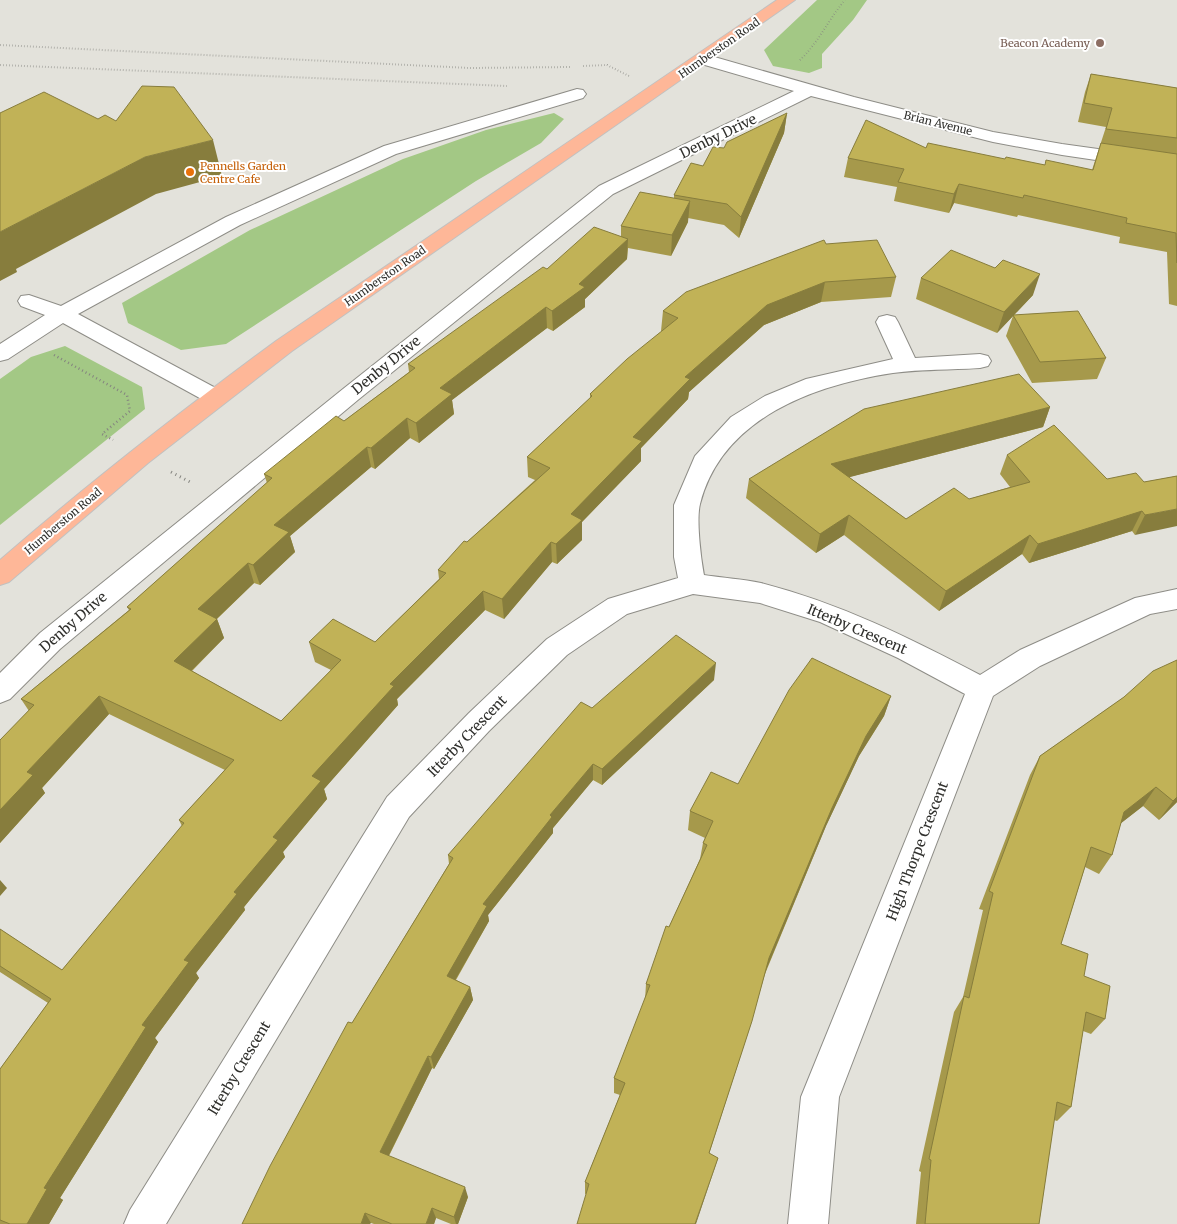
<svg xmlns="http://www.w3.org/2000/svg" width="1177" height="1224" font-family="Merriweather,serif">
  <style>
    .green { fill: #a3c885 }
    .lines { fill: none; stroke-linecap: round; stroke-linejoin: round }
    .minor-casing { stroke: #8e8d87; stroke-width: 2 }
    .major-casing { stroke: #c1c1c0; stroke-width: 2 }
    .path-far2 { stroke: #84847f; stroke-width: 2; stroke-dasharray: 0.5 2.5; stroke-linecap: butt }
    .path-far1 { stroke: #84847f; stroke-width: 2.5; stroke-dasharray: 1 3; stroke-linecap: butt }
    .path { stroke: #84847f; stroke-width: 3; stroke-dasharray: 1 4; stroke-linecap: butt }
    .minor { fill: #fff; fill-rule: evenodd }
    .major { fill: #feb798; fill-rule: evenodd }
    .wall { fill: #a6994b }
    .shaded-wall { fill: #877d3d }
    .building { fill: #c1b257; stroke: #877d3d }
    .education-dot { fill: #8d6e63; stroke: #fff; stroke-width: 2 }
    .food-dot { fill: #e8710a; stroke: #fff; stroke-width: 2 }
    .labels { text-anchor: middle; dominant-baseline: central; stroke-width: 4; stroke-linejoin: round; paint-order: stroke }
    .far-education-label { font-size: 11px; fill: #785e54; stroke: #fff; text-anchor: end }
    .far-street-label { font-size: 11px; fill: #30302d; stroke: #fff }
    .far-food-label { font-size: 11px; fill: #c56008; stroke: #fff; text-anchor: start }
    .street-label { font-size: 14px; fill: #30302d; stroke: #fff }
  </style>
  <rect width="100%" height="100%" fill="#e3e2db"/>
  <path class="green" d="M 817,0 L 867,0 L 853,20 L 822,54 L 822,68 L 809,73 L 773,66 L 764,50 Z
    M 554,113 L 564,119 L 541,143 L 476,181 L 226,344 L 181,350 L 128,323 L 122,303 L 250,230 L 403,159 L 486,130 Z
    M 65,346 L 142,387 L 145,409 L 0,525 L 0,379 L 31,357 Z"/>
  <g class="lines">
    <g class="minor-casing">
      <path id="minor" d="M 704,54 L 854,97 L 993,132 L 1062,144 L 1177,160 L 1177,172 L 1062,155 L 993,142 L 811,96 L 613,194 L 359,399 L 60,649 L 10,699 L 0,703 L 0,673 L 40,633 L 343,389 L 599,186 L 794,91 L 698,63 L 696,59 L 698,55 Z
        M 577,89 L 583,90 L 586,94 L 583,98 L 396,154 L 240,225 L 78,314 L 223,392 L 227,397 L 223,402 L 215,405 L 207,402 L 63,323 L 8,359 L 0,361 L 0,344 L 45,315 L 21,306 L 18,301 L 21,296 L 29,295 L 61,306 L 226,217 L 384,146 Z
        M 887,315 L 895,317 L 898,322 L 915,358 L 980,354 L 988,356 L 991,361 L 988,366 L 980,368 C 951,370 921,369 893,373 C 814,385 722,418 700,504 C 696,520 701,559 704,575 C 723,578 743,579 761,583 C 839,603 910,638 980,675 L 1020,650 L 1135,598 L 1177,589 L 1177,609 L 1150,614 L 1040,666 L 993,696 L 839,1097 L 828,1224 L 788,1224 L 801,1097 L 965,694 L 898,658 L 820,622 L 760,603 L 693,594 L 627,614 L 567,655 L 489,731 L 409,817 L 166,1224 L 124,1224 L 130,1210 L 387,797 L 469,713 L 547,639 L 608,599 L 678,578 L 674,557 L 674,505 L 695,456 L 731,417 L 765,396 L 806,379 L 893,359 L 876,322 L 879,317 Z"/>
    </g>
    <g class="major-casing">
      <path id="major" d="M 777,0 L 795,0 L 292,351 L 148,463 L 9,582 L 0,585 L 0,560 C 89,483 181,411 276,341 Z"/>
    </g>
    <path class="path-far2" d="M 0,45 L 470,68 L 571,67
      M 800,60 C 819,42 828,20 845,0
      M 0,65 L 507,86
      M 583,66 L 607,65 L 629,76"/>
    <path class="path-far1" d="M 54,355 L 127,395 L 130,411 L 102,434 L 113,440"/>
    <path class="path" d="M 171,472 L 192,483"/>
    <use href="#minor" class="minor"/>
    <use href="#major" class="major"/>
  </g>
  <path class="wall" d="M 1091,74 L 1177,88 L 1177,306 L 1169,304 L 1167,252 L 1119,243 L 1120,237 L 1018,215 L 1017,217 L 954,203 L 949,213 L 894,201 L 897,187 L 844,177 L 848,158 L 926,148 L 1045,165 L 1092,170 L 1106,127 L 1078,122 L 1085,92 Z
    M 787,113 L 784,133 L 739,238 L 724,225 L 688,218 L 688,222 L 671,256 L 628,248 L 627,259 L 585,299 L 585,307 L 553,331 L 547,328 L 452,400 L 454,414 L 419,443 L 410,438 L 375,469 L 371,467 L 290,536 L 295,552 L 260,585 L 254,583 L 217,619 L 224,638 L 192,671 L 281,721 L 331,670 L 315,662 L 309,642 L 375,642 L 439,579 L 438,570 L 467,542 L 535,480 L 528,477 L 527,457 L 590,398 L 590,394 L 662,331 L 661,331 L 663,311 L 826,244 L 896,277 L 891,297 L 821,302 L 764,325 L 689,392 L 688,399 L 641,448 L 641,461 L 582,522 L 582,540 L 557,564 L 552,562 L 504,619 L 485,610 L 397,699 L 398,705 L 324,789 L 327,799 L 283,852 L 285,857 L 244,907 L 245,910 L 196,973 L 199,978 L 155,1038 L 158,1042 L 60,1198 L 63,1200 L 49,1224 L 0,1224 L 0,1069 L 48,1003 L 0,972 L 0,929 L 62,970 L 182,826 L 179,820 L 225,770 L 109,714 L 42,788 L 45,793 L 0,843 L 0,740 L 29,711 L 21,699 L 129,610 L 127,607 L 267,483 L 264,474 L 344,421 L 409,372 L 408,364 L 547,269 L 621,236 L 621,226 L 674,198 L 674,195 L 703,166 L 724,148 Z
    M 921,278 L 1033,295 L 1014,315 L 1106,358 L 1097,379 L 1032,383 L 1006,336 L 1013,316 L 997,333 L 916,299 Z
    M 1050,407 L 1043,427 L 849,477 L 906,519 L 969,499 L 1010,487 L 1000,474 L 1007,455 L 1107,479 L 1144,482 L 1177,476 L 1135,535 L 1132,531 L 1029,563 L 1022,554 L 939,611 L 844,535 L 816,553 L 746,498 L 749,479 Z
    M 1177,660 L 1177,802 L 1159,820 L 1143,806 L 1121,823 L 1112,855 L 1099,874 L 1085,867 L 1061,944 L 1084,976 L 1105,1019 L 1091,1034 L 1083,1031 L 1071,1107 L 1057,1121 L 1054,1120 L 1039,1224 L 916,1224 L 921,1172 L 919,1171 L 954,1012 L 963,997 L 983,910 L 979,909 L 1030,775 L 1040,756 Z
    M 714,680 L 602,785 L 593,780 L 553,828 L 553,833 L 488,915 L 489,921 L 456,980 L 470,987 L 473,1000 L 434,1069 L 432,1068 L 389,1156 L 468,1197 L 458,1224 L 451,1224 L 436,1218 L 434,1224 L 374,1224 L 371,1223 L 242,1224 L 352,1023 L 449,864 L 448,855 L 592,708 Z
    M 891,696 L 884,716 L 859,756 L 826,826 L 765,974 L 747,1036 L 709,1154 L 718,1158 L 714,1170 L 585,1194 L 585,1182 L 620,1095 L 614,1093 L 614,1078 L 645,1000 L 646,984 L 669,927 L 700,859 L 703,843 L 705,838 L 688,830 L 690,811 Z"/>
  <path class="shaded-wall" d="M 787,113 L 784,133 L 739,238 L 741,217 Z
    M 213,140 L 222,176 L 156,194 L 16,269 L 17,272 L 0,281 L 0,232 L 145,157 Z
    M 959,184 L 954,203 L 949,213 L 954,194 Z
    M 690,201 L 688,222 L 671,256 L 672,235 Z
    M 628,239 L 627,259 L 585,299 L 585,307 L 553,331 L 552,311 L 579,284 Z
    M 1040,274 L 1033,295 L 997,333 L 1004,312 Z
    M 825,282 L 821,302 L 764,325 L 689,392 L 688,399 L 641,448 L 641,461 L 582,522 L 582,540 L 557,564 L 556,544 L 571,514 L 633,437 L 685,377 L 767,305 Z
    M 546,307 L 547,328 L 452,400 L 454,414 L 419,443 L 416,423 L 440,388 Z
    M 1050,407 L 1043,427 L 827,483 L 831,464 Z
    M 407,418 L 410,438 L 375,469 L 371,448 Z
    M 367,447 L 371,467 L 290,536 L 295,552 L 260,585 L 253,565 L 274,525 Z
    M 1177,509 L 1177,526 L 1135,535 L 1145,515 Z
    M 1142,511 L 1132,531 L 1029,563 L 1038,544 Z
    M 849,515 L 844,535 L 816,553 L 820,534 Z
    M 1030,535 L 1022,554 L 939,611 L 946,591 Z
    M 551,542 L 552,562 L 504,619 L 502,599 Z
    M 248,563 L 254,583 L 206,629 L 198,609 Z
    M 483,591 L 485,610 L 397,699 L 398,705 L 324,789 L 327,799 L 283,852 L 285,857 L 244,907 L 245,910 L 196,973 L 199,978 L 155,1038 L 158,1042 L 60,1198 L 63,1200 L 49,1224 L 27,1224 L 44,1188 L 142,1025 L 184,960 L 273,837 L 312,776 L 390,684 Z
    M 217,619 L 224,638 L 182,680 L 174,661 Z
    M 716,663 L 714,680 L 602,785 L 602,769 Z
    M 99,696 L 109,714 L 42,788 L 45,793 L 0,843 L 0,810 L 27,772 Z
    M 891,696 L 884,716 L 859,756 L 826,826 L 764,975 L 769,958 L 832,808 L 866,736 Z
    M 593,764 L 593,780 L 553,828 L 553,833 L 488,915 L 489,921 L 450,989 L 447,976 L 483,904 L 550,815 Z
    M 1156,787 L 1143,806 L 1111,831 L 1124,812 Z
    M 1177,797 L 1177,802 L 1159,820 L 1173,801 Z
    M 0,880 L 7,888 L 0,896 Z
    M 470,987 L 473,1000 L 434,1069 L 431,1057 Z
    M 428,1056 L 432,1068 L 385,1163 L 380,1152 Z
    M 718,1158 L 696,1224 L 695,1224 Z
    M 465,1187 L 468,1197 L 458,1224 L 456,1224 L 454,1217 Z
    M 432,1208 L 436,1218 L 434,1224 L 426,1224 Z
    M 365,1213 L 371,1223 L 370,1224 L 361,1224 Z"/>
  <path class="building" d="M 1091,74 L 1177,88 L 1177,138 L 1106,129 L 1112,108 L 1084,103 Z
    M 142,86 L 174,87 L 213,140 L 145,157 L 0,232 L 0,113 L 44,92 L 98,119 L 105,115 L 116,121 Z
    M 787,113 L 741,217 L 727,204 L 674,195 L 691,163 L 703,166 L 713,147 L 724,148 L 727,142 Z
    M 866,120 L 926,148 L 928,143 L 1005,159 L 1006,157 L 1045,165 L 1046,160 L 1093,170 L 1101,143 L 1177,154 L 1177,263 L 1176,233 L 1126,223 L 1127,218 L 1024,195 L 1023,198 L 959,184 L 954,194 L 898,182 L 904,169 L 848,158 Z
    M 640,192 L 690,201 L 672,235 L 621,226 Z
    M 594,227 L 628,239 L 579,284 L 585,287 L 552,311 L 546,307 L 440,388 L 452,394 L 416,423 L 407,418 L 371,448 L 367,447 L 274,525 L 289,532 L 253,565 L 248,563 L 198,609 L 217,619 L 174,661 L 281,721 L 341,660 L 309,642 L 333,619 L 375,642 L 446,573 L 438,570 L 464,541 L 467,542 L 550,468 L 527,457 L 592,396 L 590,394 L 627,359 L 678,318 L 663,311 L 686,292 L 824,240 L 826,244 L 877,240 L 896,277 L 825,282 L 767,305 L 685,377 L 690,379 L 633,437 L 642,441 L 571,514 L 582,520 L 556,544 L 551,542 L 502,599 L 483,591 L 390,684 L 394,686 L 312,776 L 321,781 L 273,837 L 278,840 L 234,892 L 237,894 L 184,960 L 189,962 L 142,1025 L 146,1027 L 44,1188 L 47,1189 L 27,1224 L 10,1224 L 0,1220 L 0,1069 L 51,999 L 0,966 L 0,929 L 62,970 L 184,823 L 179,820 L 234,760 L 99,696 L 27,772 L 33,775 L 0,810 L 0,740 L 34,705 L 21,699 L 131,609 L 127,607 L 272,478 L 264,474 L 336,416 L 344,421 L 415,368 L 408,364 L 543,267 L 547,269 Z
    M 951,250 L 995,268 L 1003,260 L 1040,274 L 1004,312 L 921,278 Z
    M 1078,311 L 1106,358 L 1040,362 L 1013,315 Z
    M 1019,374 L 1050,407 L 831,464 L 906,519 L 954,488 L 969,499 L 1030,482 L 1007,455 L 1054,425 L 1107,479 L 1136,473 L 1144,482 L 1177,476 L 1177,509 L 1145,515 L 1142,511 L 1038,544 L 1030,535 L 946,591 L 849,515 L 820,534 L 749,479 L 864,409 Z
    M 676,635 L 716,663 L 602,769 L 593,764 L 550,815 L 552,817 L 483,904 L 487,906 L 447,976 L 470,987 L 431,1057 L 428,1056 L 380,1152 L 465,1187 L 454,1217 L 432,1208 L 426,1224 L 392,1224 L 365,1213 L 361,1224 L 242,1224 L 270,1166 L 348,1022 L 352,1023 L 453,858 L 448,855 L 581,702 L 592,708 Z
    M 812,658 L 891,696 L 866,736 L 832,808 L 769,958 L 752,1021 L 709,1153 L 718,1158 L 695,1224 L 577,1224 L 589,1184 L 585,1182 L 625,1083 L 614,1078 L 650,985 L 646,984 L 666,926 L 669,927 L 707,845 L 703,843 L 713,821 L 690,811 L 711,772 L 738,784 L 789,690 Z
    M 1177,660 L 1177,797 L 1173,801 L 1156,787 L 1124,812 L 1112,855 L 1091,847 L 1061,944 L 1088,954 L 1084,976 L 1110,986 L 1105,1019 L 1086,1012 L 1071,1107 L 1057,1102 L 1039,1224 L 925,1224 L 931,1160 L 929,1159 L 964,996 L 969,998 L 993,893 L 989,891 L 1040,756 L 1124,697 L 1153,671 Z"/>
  <circle class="education-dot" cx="1100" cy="43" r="5"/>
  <circle class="food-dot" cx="190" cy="172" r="5"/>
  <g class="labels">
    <g class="far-education-label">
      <text x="1090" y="43">Beacon Academy</text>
    </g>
    <g class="far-street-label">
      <text transform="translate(719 48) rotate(-35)">Humberston Road</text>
      <text transform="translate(938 123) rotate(14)">Brian Avenue</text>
      <text transform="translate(385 276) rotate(-35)">Humberston Road</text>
      <text transform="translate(63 521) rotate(-40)">Humberston Road</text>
    </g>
    <g class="far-food-label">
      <text x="200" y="166">Pennells Garden<tspan x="200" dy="13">Centre Cafe</tspan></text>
    </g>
    <g class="street-label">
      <text transform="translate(718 136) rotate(-26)">Denby Drive</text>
      <text transform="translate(386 365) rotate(-39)">Denby Drive</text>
      <text transform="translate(73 622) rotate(-41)">Denby Drive</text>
      <text transform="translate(857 629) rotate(23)">Itterby Crescent</text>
      <text transform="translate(467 736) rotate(-46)">Itterby Crescent</text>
      <text transform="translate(917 851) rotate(-69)">High Thorpe Crescent</text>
      <text transform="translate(239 1068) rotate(-59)">Itterby Crescent</text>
    </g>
  </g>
</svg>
